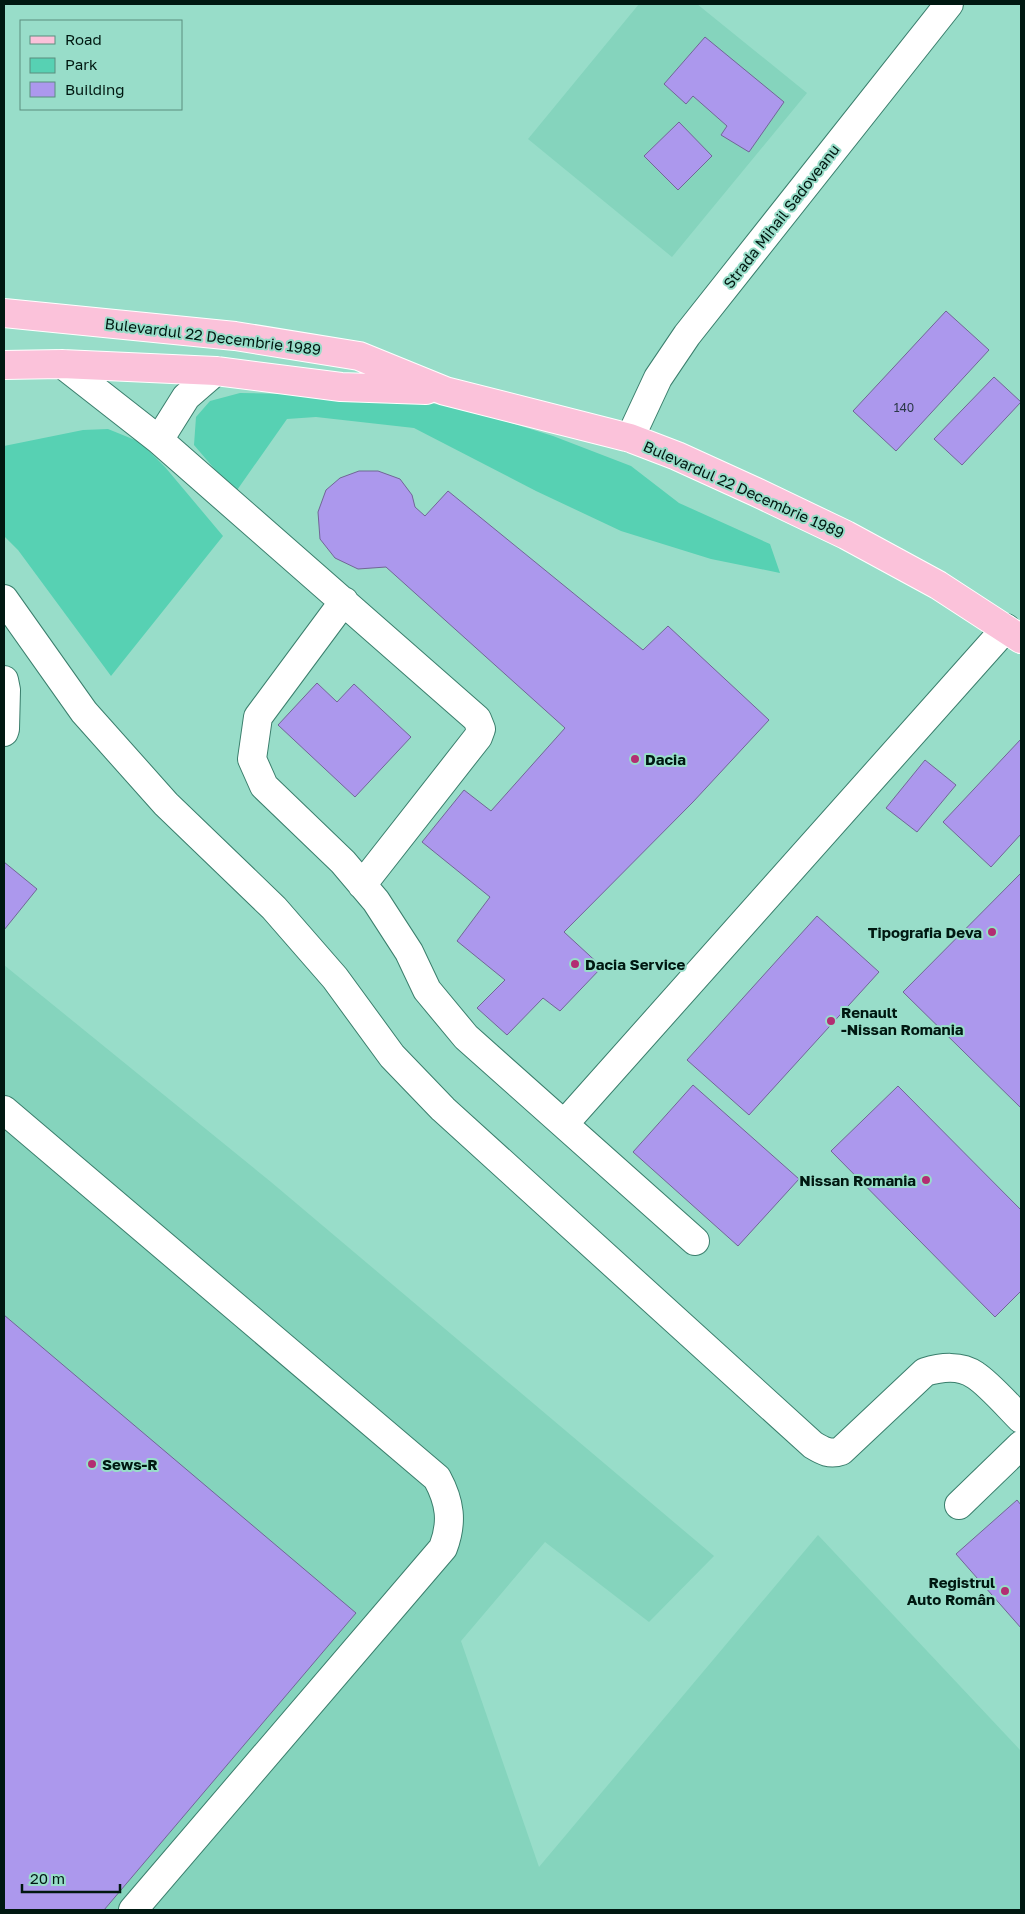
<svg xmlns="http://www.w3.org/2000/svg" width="1025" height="1914" font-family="'Golos Text',sans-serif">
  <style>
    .built { fill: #85d4bd }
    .green { fill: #57d1b3 }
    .building { fill: #ac98ed; stroke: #716696 }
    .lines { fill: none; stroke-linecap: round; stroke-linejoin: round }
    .minor-casing { stroke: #3a7e6c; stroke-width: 30 }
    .major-casing { stroke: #fff; stroke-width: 30 }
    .minor { stroke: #fff; stroke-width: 28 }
    .major { stroke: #fbc2da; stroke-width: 28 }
    .poi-dot { fill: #b32d72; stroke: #98ddc9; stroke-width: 2 }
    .labels { text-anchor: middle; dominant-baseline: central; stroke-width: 4; stroke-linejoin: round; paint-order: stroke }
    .number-label { font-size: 12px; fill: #2b3848 }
    .street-label { font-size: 15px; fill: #001811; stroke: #98ddc9 }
    .poi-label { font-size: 15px; font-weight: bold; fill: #001811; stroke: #98ddc9; text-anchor: start }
  </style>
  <rect width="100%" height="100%" fill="#98ddc9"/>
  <path class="built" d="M 639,4 L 697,4 L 807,93 L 672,257 L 528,139 Z
    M 4,965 L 271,1182 L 714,1556 L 649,1622 L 545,1542 L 461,1641 L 539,1867 L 818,1535 L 1021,1751 L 1021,1910 L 4,1910 Z"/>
  <path class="green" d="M 240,393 L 327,395 L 457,406 L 553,436 L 631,466 L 679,503 L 770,544 L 780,573 L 711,559 L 621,531 L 536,491 L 414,428 L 316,417 L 287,419 L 235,493 L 194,445 L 196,417 L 210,401 Z
    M 108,429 L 140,442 L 165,467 L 223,536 L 111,676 L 18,550 L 4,536 L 4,446 L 83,430 Z"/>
  <path class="building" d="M 705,37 L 784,102 L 749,152 L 721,135 L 727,126 L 693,96 L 686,104 L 664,84 Z
    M 679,122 L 712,156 L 678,190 L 644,156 Z
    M 946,311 L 989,350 L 896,451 L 853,411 Z
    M 994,377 L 1021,402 L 962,465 L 934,439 Z
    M 359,471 L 378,471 L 400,479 L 412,495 L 415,507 L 425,516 L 448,491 L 643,650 L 668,626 L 769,720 L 693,802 L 564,932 L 602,967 L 560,1011 L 543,998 L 507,1035 L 477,1008 L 505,980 L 457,941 L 490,897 L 422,842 L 464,790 L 491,811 L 565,728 L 386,567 L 358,569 L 335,558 L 320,539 L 318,512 L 326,490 L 340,478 Z
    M 317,683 L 337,702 L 354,684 L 411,737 L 355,797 L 278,725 Z
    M 1021,739 L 1021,834 L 991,867 L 943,822 Z
    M 925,760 L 956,785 L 917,832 L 886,808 Z
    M 4,862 L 37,889 L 4,930 Z
    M 1021,873 L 1021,1108 L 903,992 Z
    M 817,916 L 879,972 L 749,1115 L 687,1060 Z
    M 693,1085 L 799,1179 L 738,1246 L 633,1152 Z
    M 898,1086 L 1021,1210 L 1021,1291 L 995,1317 L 831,1151 Z
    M 4,1315 L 356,1613 L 104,1910 L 4,1910 Z
    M 1017,1500 L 1021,1505 L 1021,1628 L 956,1554 Z"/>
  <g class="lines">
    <g class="minor-casing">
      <path id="minor" d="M 62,364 L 159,440 L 477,719 L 481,729 L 478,737 L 362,885
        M 630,438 L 658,378 L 687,335 L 949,4
        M 159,440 L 186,397 L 216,371
        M 4,599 L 84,712 L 166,804 L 274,908 L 335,978 L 392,1056 L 443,1109 L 813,1445 C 823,1451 830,1455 841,1451 L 925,1372 C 941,1367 961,1365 975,1375 C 989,1384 1008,1406 1021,1419
        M 344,601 L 258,717 L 252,759 L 264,786 L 343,862 L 376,901 L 409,952 L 427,990 L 466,1037 L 695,1241
        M 4,680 L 6,690 L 5,729 L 4,732
        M 4,1110 L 437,1478 C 450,1502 453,1522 443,1548 L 133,1910
        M 565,1123 L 1006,628
        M 959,1505 L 1021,1445"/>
    </g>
    <g class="major-casing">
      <path id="major" d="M 4,313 L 235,336 L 359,356 L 445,391 L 630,438 L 677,456 L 756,492 L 846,535 L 938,585 L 1021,639
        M 4,365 L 62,364 L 216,371 L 341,387 L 426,390"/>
    </g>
    <use href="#minor" class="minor"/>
    <use href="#major" class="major"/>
  </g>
  <g class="poi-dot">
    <circle cx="635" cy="759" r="5"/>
    <circle cx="992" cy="932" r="5"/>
    <circle cx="575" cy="964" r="5"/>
    <circle cx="831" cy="1021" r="5"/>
    <circle cx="926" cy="1180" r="5"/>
    <circle cx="92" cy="1464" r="5"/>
    <circle cx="1005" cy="1591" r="5"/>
  </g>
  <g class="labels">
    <g class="number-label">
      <text x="904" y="407">140</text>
    </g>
    <g class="street-label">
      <text transform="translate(781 216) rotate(-52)">Strada Mihail Sadoveanu</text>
      <text transform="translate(213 336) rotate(7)">Bulevardul 22 Decembrie 1989</text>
      <text transform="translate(744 489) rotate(24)">Bulevardul 22 Decembrie 1989</text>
    </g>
    <g class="poi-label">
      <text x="645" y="759">Dacia</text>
      <text x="982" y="932" text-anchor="end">Tipografia Deva</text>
      <text x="585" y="964">Dacia Service</text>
      <text x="841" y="1012">Renault<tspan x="841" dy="17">-Nissan Romania</tspan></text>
      <text x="916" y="1180" text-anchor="end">Nissan Romania</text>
      <text x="102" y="1464">Sews-R</text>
      <text x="995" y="1582" text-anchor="end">Registrul<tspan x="995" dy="17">Auto Român</tspan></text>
    </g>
  </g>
  <rect width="1025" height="1914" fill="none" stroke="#001811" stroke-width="10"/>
  <rect x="20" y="20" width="162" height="90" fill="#98ddc9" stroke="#5b8e7f"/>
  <rect x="30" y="36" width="25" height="8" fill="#fbc2da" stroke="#5b8e7f"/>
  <text x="65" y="45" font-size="15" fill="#001811">Road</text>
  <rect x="30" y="58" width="25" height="15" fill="#57d1b3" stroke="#5b8e7f"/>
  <text x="65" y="70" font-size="15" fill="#001811">Park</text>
  <rect x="30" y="82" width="25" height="15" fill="#ac98ed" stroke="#5b8e7f"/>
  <text x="65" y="95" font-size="15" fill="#001811">Building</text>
  <path d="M22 1884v8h98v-8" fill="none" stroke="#001811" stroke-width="2.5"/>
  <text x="30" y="1884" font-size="15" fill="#001811" stroke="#98ddc9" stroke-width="4" paint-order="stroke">20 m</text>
</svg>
